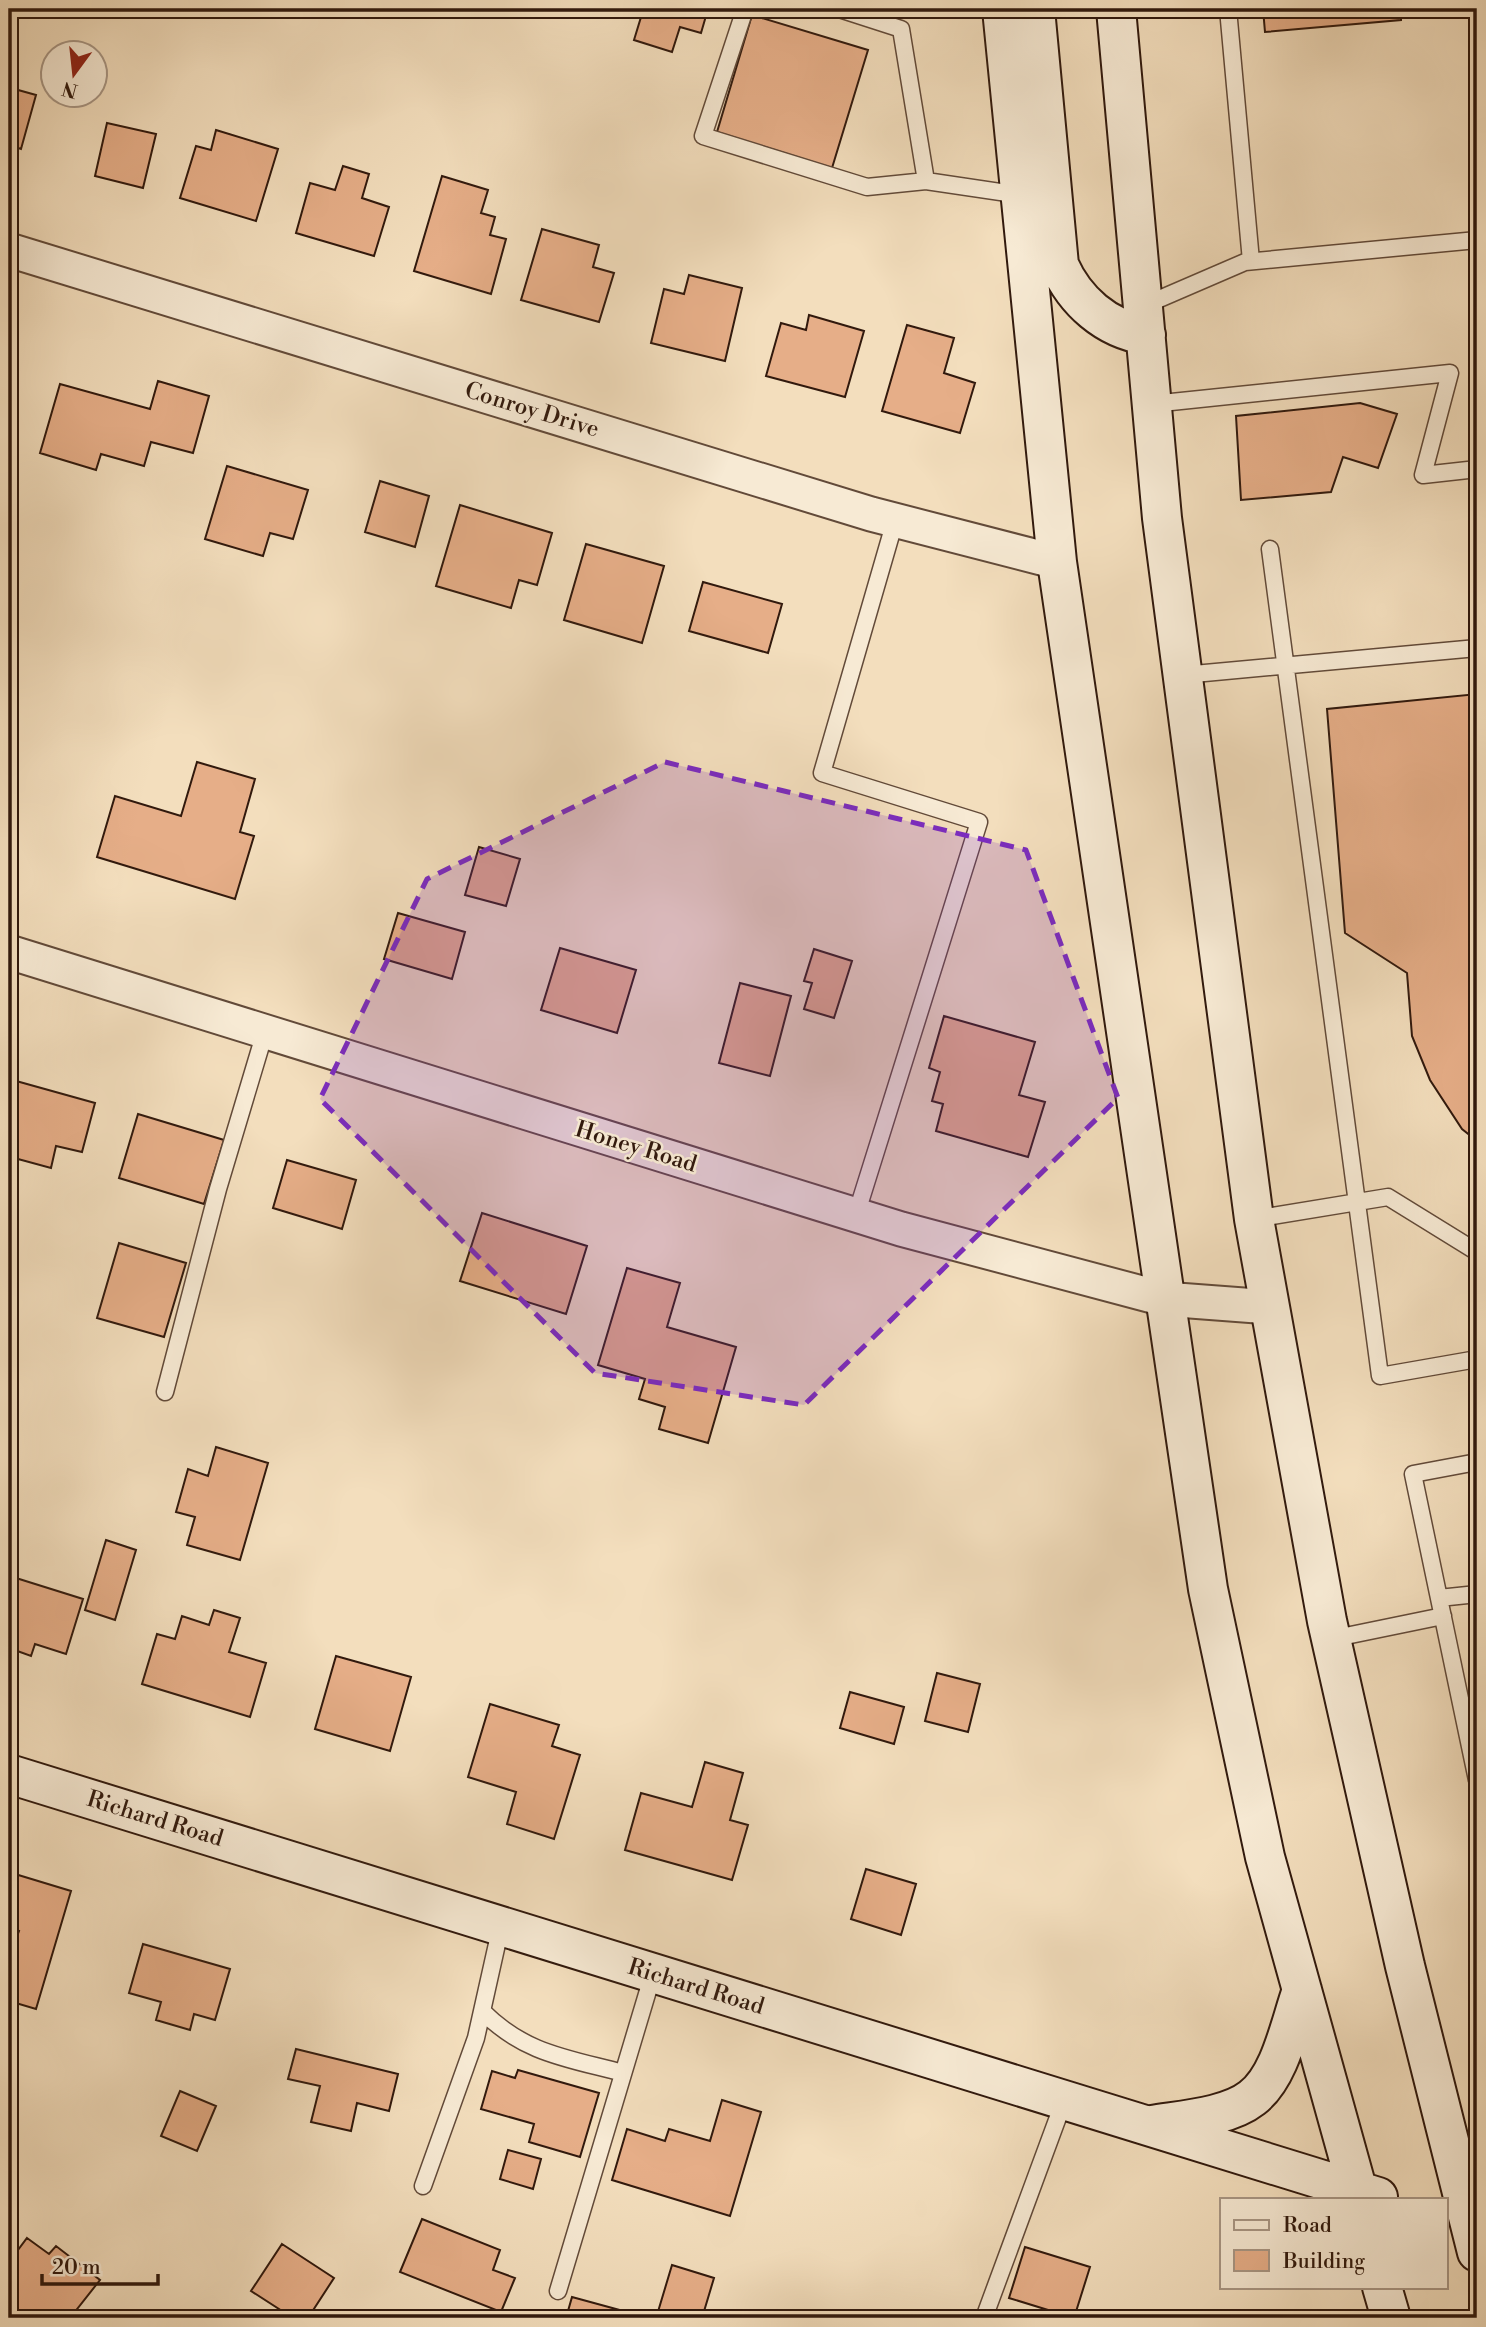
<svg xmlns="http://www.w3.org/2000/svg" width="1486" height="2327" font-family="'Libre Bodoni',serif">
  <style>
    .building { fill: #e6ae88; stroke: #31190d; stroke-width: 2 }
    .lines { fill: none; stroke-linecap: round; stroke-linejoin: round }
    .lane-casing { stroke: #624a39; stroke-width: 19 }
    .street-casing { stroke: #624a39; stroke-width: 37 }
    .secondary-casing { stroke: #31190d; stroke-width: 42 }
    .lane { stroke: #f7ead4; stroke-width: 16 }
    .street { stroke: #f7ead4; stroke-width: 33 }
    .secondary { stroke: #f7ead4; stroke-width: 38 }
    .marked { fill: #7b2cbf; fill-opacity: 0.2; stroke: #7b2cbf; stroke-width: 5; stroke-dasharray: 14 9; stroke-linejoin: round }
    .labels { text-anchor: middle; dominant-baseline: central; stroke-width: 5; stroke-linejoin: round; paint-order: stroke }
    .street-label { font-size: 23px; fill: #31190d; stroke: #f7ead4 }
  </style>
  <rect width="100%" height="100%" fill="#f3debd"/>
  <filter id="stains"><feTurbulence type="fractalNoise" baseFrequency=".00286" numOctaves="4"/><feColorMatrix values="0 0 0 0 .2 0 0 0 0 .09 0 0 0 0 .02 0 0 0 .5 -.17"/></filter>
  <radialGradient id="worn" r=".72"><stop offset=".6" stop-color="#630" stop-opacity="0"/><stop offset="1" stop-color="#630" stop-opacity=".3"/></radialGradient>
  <path class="building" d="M 620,9 L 708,9 L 701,33 L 680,27 L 672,52 L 634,40 L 641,17 Z
    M 1263,9 L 1401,9 L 1401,20 L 1265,32 Z
    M 752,15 L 868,50 L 832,168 L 717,132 Z
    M 9,68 L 17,70 L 11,88 L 36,95 L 21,149 L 9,145 Z
    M 107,123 L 156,134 L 143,188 L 95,176 Z
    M 216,130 L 278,149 L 256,221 L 180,198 L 196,146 L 211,150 Z
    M 343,166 L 369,174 L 362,198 L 389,207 L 374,256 L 296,233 L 310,183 L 335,190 Z
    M 442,176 L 488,190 L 481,213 L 495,217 L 490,235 L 506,239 L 491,294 L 414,271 Z
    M 542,229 L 599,245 L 593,267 L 614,273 L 599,322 L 521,300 Z
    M 689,275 L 742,288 L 725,361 L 651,343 L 664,289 L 684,294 Z
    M 809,315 L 864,331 L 845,397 L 766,376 L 781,323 L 806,330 Z
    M 907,325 L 954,338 L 944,373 L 975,383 L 960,433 L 882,411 Z
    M 158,381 L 209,396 L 193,453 L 151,442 L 144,466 L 101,454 L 96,470 L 40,453 L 60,384 L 150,409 Z
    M 1360,403 L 1397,414 L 1378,468 L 1343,457 L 1331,492 L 1241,500 L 1236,416 Z
    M 227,466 L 308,490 L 293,539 L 270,533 L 263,556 L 205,539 Z
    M 380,481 L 429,496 L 415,547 L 365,532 Z
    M 460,505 L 552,533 L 537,585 L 519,580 L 511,608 L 436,586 Z
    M 586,544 L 664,566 L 642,643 L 564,620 Z
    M 703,582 L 782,604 L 768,653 L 689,631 Z
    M 1477,694 L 1477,1141 L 1462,1129 L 1430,1080 L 1412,1036 L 1407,973 L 1345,933 L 1327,709 Z
    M 197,762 L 255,779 L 240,832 L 254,836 L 235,899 L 97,857 L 115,796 L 181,816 Z
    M 479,847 L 520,859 L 506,906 L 465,895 Z
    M 398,913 L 465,932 L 452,979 L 384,959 Z
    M 560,948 L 636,970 L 617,1033 L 541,1010 Z
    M 814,949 L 852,961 L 834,1018 L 804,1009 L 812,983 L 804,981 Z
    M 740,983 L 791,996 L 770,1076 L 719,1063 Z
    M 944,1016 L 1035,1042 L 1019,1095 L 1045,1102 L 1028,1157 L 936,1131 L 943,1104 L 932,1101 L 940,1072 L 929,1068 Z
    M 9,1079 L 95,1103 L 82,1152 L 56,1146 L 51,1168 L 18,1159 L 9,1194 Z
    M 138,1114 L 224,1140 L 204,1204 L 119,1178 Z
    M 287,1160 L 356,1180 L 342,1229 L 273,1208 Z
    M 482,1213 L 587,1246 L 566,1314 L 460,1281 Z
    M 119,1243 L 186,1263 L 164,1337 L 97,1318 Z
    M 627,1268 L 680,1283 L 667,1327 L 736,1347 L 708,1443 L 659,1429 L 665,1407 L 639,1399 L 645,1379 L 598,1365 Z
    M 216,1447 L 268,1463 L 240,1560 L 187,1545 L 195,1517 L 176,1512 L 188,1469 L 208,1476 Z
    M 106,1540 L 136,1550 L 115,1620 L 85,1610 Z
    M 16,1578 L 83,1599 L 66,1654 L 35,1644 L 31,1656 L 9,1648 L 9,1601 Z
    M 214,1610 L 240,1618 L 229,1652 L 266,1663 L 250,1717 L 142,1684 L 157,1634 L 175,1639 L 182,1616 L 209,1625 Z
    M 336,1656 L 411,1677 L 390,1751 L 315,1729 Z
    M 937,1673 L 980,1684 L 968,1732 L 925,1721 Z
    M 850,1692 L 904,1707 L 894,1744 L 840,1728 Z
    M 490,1704 L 559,1725 L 552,1746 L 580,1755 L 554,1839 L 507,1824 L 516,1792 L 468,1777 Z
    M 705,1762 L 743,1773 L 730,1820 L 748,1825 L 732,1880 L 625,1850 L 641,1793 L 692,1807 Z
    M 866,1869 L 916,1884 L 901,1935 L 851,1919 Z
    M 15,1874 L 71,1891 L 36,2009 L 9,2001 L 9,1959 L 19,1931 L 9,1928 L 9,1894 Z
    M 143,1944 L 230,1969 L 215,2020 L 194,2014 L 190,2030 L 156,2020 L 161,2002 L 129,1993 Z
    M 296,2049 L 398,2074 L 389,2111 L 357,2103 L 351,2131 L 311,2122 L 320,2086 L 288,2079 Z
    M 518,2070 L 599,2093 L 580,2157 L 529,2142 L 534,2124 L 481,2109 L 492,2071 L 515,2078 Z
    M 180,2091 L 216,2106 L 197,2151 L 161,2136 Z
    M 722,2100 L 761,2112 L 730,2216 L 612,2180 L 627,2129 L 665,2141 L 669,2129 L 710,2141 Z
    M 508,2150 L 541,2159 L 533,2189 L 500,2179 Z
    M 422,2219 L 500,2250 L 493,2270 L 515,2278 L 501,2312 L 400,2272 Z
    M 27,2238 L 49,2254 L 56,2246 L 100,2280 L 70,2318 L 26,2318 L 9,2305 L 9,2262 Z
    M 282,2244 L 334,2278 L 308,2318 L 293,2318 L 251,2291 Z
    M 1025,2247 L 1090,2267 L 1074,2318 L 1009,2298 Z
    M 672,2265 L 714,2278 L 702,2318 L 669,2318 L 657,2315 Z
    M 572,2297 L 649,2318 L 566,2318 Z"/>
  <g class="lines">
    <g class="lane-casing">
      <path id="lane" d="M 745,9 L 703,136 L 867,187 L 926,181 L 1020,195
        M 839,9 L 901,29 L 926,181
        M 1228,9 L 1251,261
        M 1143,306 L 1245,262 L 1477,240
        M 1152,404 L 1450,373 L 1423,475 L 1477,469
        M 1270,549 L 1380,1376 L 1477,1359
        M 1183,675 L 1477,648
        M 856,1215 L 979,822 L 822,773 L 895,521
        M 1254,1219 L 1388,1197 L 1477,1252
        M 165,1392 L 218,1189 L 265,1032
        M 1477,1462 L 1413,1474 L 1477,1780
        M 1439,1598 L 1477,1594
        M 1331,1639 L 1443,1616
        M 482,2011 C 525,2054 567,2058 623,2073
        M 423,2186 L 476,2038 L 501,1926
        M 558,2291 L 653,1974
        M 984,2318 L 1064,2101"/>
    </g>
    <g class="street-casing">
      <path id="street" d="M 9,250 L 871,514 L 1057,562
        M 9,952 L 901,1229 L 1164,1299 L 1270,1307"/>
    </g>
    <g class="secondary-casing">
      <path id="secondary" d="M 1002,9 L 1057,562 L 1208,1589 L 1265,1857 L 1360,2199
        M 1035,9 L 1059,265 C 1075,301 1106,329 1146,335
        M 1116,9 L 1162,518 L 1254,1219 L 1327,1621 L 1405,1966 L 1477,2252
        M 9,1774 L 1378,2197
        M 1152,2125 C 1182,2120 1228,2117 1252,2098 C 1281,2076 1290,2023 1302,1990
        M 1382,2287 L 1391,2318"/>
    </g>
    <use href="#lane" class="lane"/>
    <use href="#street" class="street"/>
    <use href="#secondary" class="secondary"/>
  </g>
  <path class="marked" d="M 665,762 L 1026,850 L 1118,1098 L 804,1405 L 595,1373 L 320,1099 L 427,879 Z"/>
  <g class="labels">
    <g class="street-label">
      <text transform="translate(532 410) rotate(17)">Conroy Drive</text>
      <text transform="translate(636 1147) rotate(17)">Honey Road</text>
      <text transform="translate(155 1819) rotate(17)">Richard Road</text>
      <text transform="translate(696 1987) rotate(17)">Richard Road</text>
    </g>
  </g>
  <rect width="1486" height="2327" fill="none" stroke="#f3debd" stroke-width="35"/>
  <rect x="10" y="10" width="1465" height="2306" fill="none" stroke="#31190d" stroke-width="3.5"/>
  <rect x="18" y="18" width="1451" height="2292" fill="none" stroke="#31190d" stroke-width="2"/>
  <rect x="1220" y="2198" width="228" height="91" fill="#f7ead4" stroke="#a89684" stroke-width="2"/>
  <rect x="1234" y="2220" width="35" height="10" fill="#f7ead4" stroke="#a89684" stroke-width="2"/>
  <text x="1283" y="2232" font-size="21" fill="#31190d">Road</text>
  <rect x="1234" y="2250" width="35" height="21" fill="#e6ae88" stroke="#a89684" stroke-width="2"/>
  <text x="1283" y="2268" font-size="21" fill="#31190d">Building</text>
  <g transform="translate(74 74) rotate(195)"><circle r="33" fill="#f7ead4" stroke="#a89684" stroke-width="2"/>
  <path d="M0-5L12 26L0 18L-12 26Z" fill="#8f2418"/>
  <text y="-10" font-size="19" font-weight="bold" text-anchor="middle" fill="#31190d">N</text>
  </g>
  <path d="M42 2274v10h116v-10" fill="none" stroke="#31190d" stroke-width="3.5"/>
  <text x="52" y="2274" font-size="21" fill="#31190d" stroke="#f7ead4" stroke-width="5" paint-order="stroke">20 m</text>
  <rect width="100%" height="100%" filter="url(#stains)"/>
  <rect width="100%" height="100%" fill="url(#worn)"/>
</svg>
